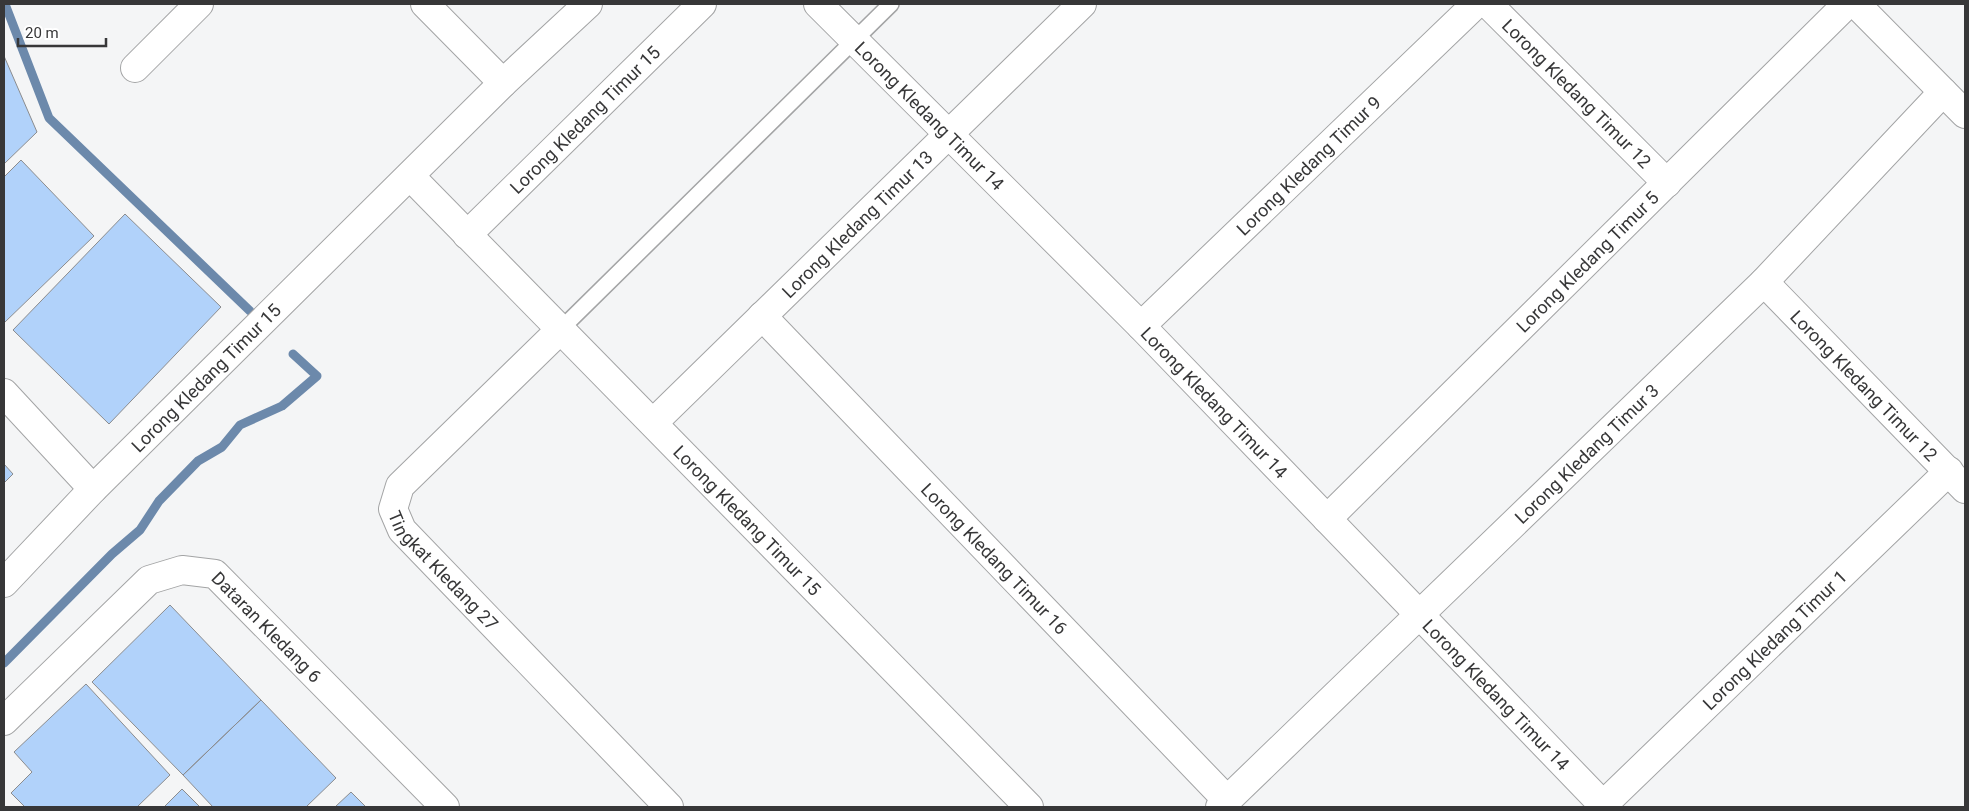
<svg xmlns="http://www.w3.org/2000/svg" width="1969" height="811" font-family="Roboto,sans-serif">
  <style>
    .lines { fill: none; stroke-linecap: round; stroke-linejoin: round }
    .stream { stroke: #6c89ab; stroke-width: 9 }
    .building { fill: #b1d2fa; stroke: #8b8c8e }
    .lane-casing { stroke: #a3a4a5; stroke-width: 18 }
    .street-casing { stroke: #a3a4a5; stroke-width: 30 }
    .lane { stroke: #fff; stroke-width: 15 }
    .street { stroke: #fff; stroke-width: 28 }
    .labels { text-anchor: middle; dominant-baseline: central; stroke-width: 4.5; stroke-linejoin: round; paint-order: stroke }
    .street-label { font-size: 18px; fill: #373738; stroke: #fff }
  </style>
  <rect width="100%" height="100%" fill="#f4f5f6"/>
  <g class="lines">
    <path class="stream" d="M 5,4 L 49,118 L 250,311
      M 4,663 L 112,554 L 140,530 L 159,501 L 198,461 L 222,447 L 240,425 L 282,406 L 317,376 L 293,354"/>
  </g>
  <path class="building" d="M 4,56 L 37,132 L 4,164 Z
    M 21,160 L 94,236 L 4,323 L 4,177 Z
    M 125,214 L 221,307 L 109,424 L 13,330 Z
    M 4,464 L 13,474 L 4,483 Z
    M 170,605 L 261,700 L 183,775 L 92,682 Z
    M 86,684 L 170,775 L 137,807 L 25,807 L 11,793 L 32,772 L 14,752 Z
    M 261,700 L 336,778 L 306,807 L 213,807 L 183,775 Z
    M 182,789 L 200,807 L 164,807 Z
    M 351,792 L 366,807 L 335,807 Z"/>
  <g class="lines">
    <g class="lane-casing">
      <path id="lane" d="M 559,331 L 891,4"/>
    </g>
    <g class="street-casing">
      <g id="street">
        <path d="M 425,4 L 503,83"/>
        <path id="s1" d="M 818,4 L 1141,326 L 1605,807"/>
        <path id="s2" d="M 1488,4 L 1667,183"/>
        <path d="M 1856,4 L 1965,114"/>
        <path d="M 135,68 L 199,4"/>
        <path id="s3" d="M 410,176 L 1029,807"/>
        <path id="s4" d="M 467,235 L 702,4"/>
        <path id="s5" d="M 1764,282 L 1965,489"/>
        <path id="s6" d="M 762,316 L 1227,800"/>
        <path id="s7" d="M 1141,326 L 1476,4"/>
        <path id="s8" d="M 559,331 L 400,486 L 393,509 L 402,530 L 669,807"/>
        <path d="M 4,393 L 93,489"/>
        <path id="s9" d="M 653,423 L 1082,4"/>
        <path id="s10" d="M 1327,519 L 1847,4"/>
        <path id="s11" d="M 4,583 L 93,489 L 503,83 L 588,4"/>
        <path id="s12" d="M 4,721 L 149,580 L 182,570 L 215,574 L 445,807"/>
        <path id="s13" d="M 1220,807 L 1764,282 L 1943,92"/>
        <path id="s14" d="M 1601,807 L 1949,471"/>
      </g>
    </g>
    <use href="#lane" class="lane"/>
    <use href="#street" class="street"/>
  </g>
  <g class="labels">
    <g class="street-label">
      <text stroke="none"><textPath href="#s2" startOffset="126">Lorong Kledang Timur 12</textPath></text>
      <text stroke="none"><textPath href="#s1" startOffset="158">Lorong Kledang Timur 14</textPath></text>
      <text stroke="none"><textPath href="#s4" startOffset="165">Lorong Kledang Timur 15</textPath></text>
      <text stroke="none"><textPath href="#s7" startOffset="232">Lorong Kledang Timur 9</textPath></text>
      <text stroke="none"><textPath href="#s9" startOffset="285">Lorong Kledang Timur 13</textPath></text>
      <text stroke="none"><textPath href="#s10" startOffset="366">Lorong Kledang Timur 5</textPath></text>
      <text stroke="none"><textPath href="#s11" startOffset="288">Lorong Kledang Timur 15</textPath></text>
      <text stroke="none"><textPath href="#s5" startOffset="144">Lorong Kledang Timur 12</textPath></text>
      <text stroke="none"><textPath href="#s1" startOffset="562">Lorong Kledang Timur 14</textPath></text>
      <text stroke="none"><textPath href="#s13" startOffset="509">Lorong Kledang Timur 3</textPath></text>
      <text stroke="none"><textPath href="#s3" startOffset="482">Lorong Kledang Timur 15</textPath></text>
      <text stroke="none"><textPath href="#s6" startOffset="336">Lorong Kledang Timur 16</textPath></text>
      <text stroke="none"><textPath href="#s8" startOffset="326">Tingkat Kledang 27</textPath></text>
      <text stroke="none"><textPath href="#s12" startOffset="344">Dataran Kledang 6</textPath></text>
      <text stroke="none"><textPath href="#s14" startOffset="241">Lorong Kledang Timur 1</textPath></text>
      <text stroke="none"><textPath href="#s1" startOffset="968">Lorong Kledang Timur 14</textPath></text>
    </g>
  </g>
  <rect width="1969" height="811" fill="none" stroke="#373738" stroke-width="10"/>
  <path d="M18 38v8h88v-8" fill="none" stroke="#373738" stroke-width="2.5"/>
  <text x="25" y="38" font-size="15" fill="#373738" stroke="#ffffff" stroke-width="4" paint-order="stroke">20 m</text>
</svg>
